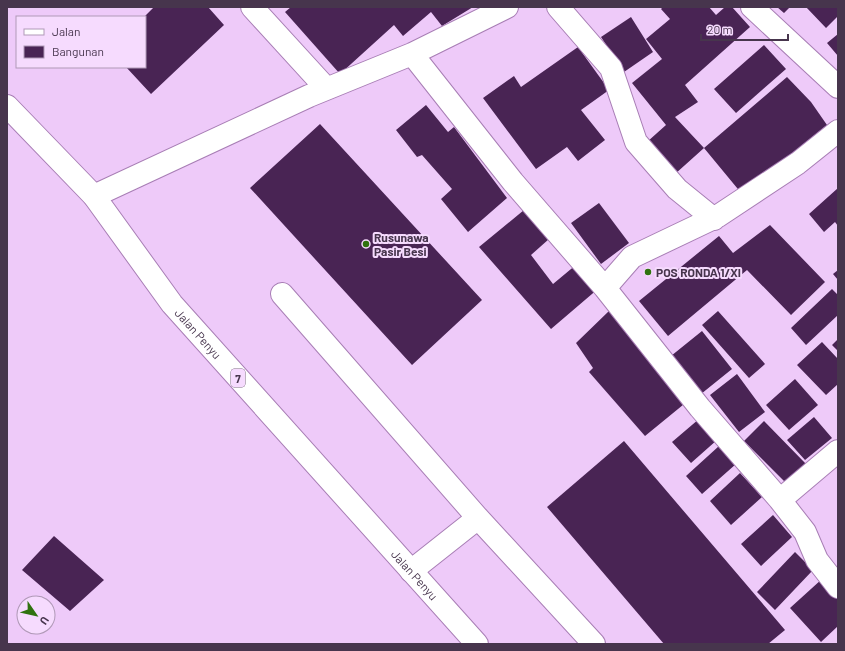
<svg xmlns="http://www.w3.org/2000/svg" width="845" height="651" font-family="Barlow,sans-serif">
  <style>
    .building { fill: #492454 }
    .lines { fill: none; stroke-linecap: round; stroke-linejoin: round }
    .minor-casing { stroke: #a87eb5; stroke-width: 24 }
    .highway-casing { stroke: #a87eb5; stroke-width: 24 }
    .minor { stroke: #fff; stroke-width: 22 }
    .highway { stroke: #fff; stroke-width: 22 }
    .poi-dot { fill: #30730f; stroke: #f6dbfe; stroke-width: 1.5 }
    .labels { text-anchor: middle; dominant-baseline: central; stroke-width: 4; stroke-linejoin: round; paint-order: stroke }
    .shield { fill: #f6dbfe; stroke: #7c6782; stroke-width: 1 }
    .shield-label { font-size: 11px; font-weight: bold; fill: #47354d }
    .poi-label { font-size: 12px; font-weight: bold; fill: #47354d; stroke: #f6dbfe; text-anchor: start }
    .street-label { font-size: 12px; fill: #47354d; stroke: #f6dbfe }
  </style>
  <rect width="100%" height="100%" fill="#eecaf9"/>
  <path class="building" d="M 154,7 L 208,7 L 224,25 L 151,94 L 126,67 L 145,67 L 144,17 Z
    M 291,7 L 473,7 L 442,26 L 431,12 L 403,36 L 394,25 L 340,74 L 285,12 Z
    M 663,7 L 709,7 L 716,15 L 725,7 L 732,7 L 750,27 L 685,85 L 698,102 L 675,117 L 704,148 L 787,77 L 811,102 L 827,125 L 742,194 L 704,148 L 675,174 L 647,142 L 666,125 L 632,83 L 662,59 L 646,39 L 670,19 L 661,9 Z
    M 777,7 L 790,7 L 784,13 Z
    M 806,7 L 838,7 L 838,16 L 826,28 Z
    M 631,17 L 653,52 L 624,72 L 601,37 Z
    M 838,34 L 838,56 L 827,43 Z
    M 764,45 L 786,69 L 736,113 L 714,89 Z
    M 578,47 L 609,90 L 581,110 L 605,140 L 578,161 L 567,147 L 536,169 L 483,98 L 514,76 L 521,87 Z
    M 426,105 L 448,132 L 454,127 L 507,198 L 468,232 L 441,199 L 452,189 L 422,155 L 417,157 L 396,130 Z
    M 320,124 L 482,300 L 412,365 L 250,188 Z
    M 838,188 L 838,226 L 835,222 L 824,232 L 809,214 Z
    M 599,203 L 629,243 L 601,264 L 571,223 Z
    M 524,210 L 549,239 L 531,255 L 553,284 L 577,264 L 599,288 L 551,329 L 479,247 Z
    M 770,225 L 825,282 L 791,315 L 747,270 L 668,336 L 639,301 L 719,236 L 733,253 Z
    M 838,270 L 838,280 L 833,274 Z
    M 832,289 L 838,295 L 838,315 L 806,345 L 791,328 Z
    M 610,310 L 689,400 L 645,436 L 589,372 L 593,368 L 576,343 Z
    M 718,311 L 765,364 L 749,378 L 702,325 Z
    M 702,331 L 732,369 L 701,394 L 671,356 Z
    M 838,339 L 838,351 L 832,345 Z
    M 822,342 L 838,359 L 838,384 L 826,395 L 797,365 Z
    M 737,374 L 765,412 L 739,432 L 710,395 Z
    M 795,379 L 818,405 L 789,430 L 766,405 Z
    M 814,417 L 832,438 L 805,460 L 787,440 Z
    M 699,419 L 717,440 L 691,463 L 672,442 Z
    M 764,421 L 806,464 L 787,484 L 744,441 Z
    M 624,441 L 785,630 L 768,644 L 664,644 L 547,507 Z
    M 719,446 L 736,464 L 702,494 L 686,476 Z
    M 740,473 L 762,497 L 731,525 L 710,501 Z
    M 773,515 L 792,537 L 761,566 L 741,544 Z
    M 54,536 L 104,580 L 70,611 L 22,570 Z
    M 795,552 L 813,570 L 775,610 L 757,592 Z
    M 822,579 L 838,598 L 838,626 L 821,642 L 790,608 Z"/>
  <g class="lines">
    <g class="minor-casing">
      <path id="minor" d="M 252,7 L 326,88
        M 558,7 L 611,68 L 636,142 L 677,189 L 714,219
        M 752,7 L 838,87
        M 412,54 L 513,182 L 605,288 L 700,408 L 780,500
        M 94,196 L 309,96 L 412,54 L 507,7
        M 605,288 L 632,257 L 718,216 L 798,163 L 838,131
        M 282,294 L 478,518 L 594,644
        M 838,451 L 780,500 L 805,532 L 817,560 L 838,587
        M 411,571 L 478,518"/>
    </g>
    <g class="highway-casing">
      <g id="highway">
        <path id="s1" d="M 7,106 L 94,196 L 172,304 L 477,644"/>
      </g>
    </g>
    <use href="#minor" class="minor"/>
    <use href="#highway" class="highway"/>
  </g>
  <g class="poi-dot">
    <circle cx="366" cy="244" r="4"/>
    <circle cx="648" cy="272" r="4"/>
  </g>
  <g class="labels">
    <rect class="shield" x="231" y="369" width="14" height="18" rx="3"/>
    <g class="shield-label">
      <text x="238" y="378">7</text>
    </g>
    <g class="poi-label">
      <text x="374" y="237">Rusunawa<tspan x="374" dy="14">Pasir Besi</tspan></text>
      <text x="656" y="272">POS RONDA 1/XI</text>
    </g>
    <g class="street-label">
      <text stroke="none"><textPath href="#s1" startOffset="298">Jalan Penyu</textPath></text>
      <text stroke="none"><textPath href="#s1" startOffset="622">Jalan Penyu</textPath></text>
    </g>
  </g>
  <rect width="845" height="651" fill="none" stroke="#47354d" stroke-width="16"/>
  <rect x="16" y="16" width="130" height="52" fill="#f6dbfe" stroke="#b099b7"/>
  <rect x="24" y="29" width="20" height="6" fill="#ffffff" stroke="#b099b7"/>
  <text x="52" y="36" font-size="12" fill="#47354d">Jalan</text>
  <rect x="24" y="46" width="20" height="12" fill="#492454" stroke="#b099b7"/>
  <text x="52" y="56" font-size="12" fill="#47354d">Bangunan</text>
  <g transform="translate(36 615) rotate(124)"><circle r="19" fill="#f6dbfe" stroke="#b099b7"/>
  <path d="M0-3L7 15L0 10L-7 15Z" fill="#30730f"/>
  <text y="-6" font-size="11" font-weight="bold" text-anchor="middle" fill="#47354d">U</text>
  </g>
  <path d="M701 34v6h87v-6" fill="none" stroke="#47354d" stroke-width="2"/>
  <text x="707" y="34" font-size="12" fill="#47354d" stroke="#f6dbfe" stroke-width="3" paint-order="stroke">20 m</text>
</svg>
